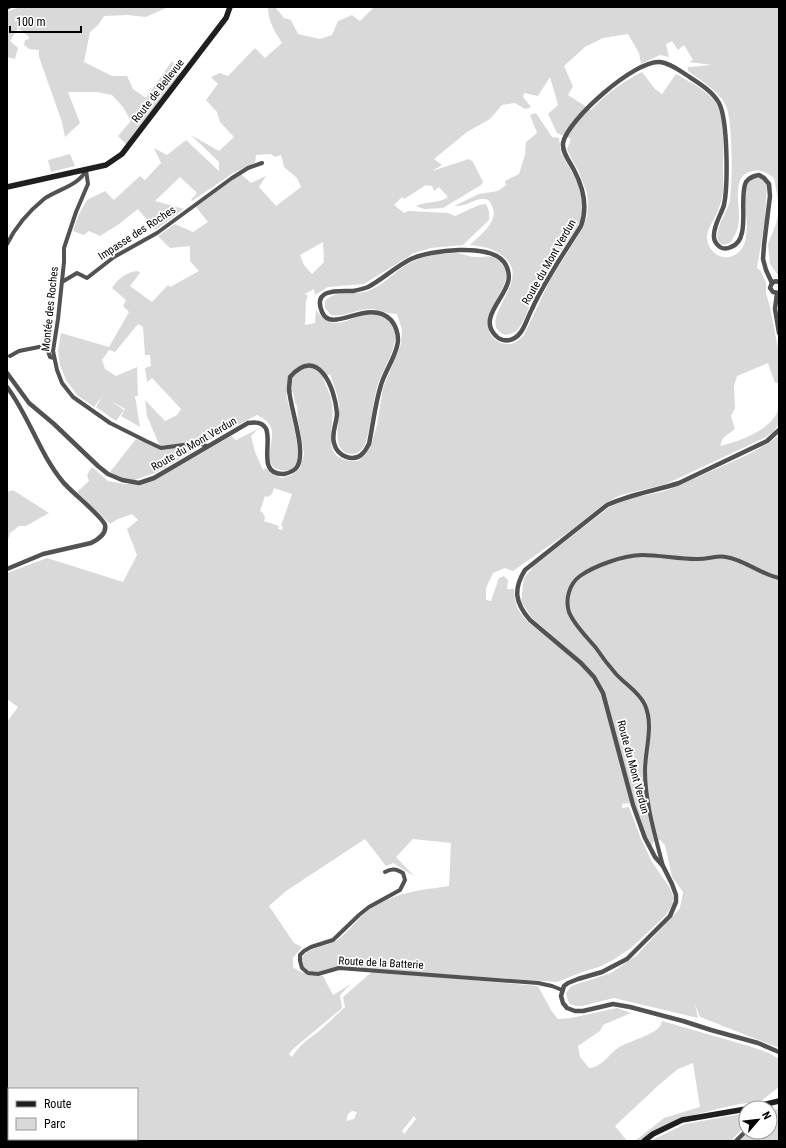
<svg xmlns="http://www.w3.org/2000/svg" width="786" height="1148" font-family="'Roboto Condensed',sans-serif">
  <style>
    .green { fill: #d9d9d9; fill-rule: evenodd }
    .lines { fill: none; stroke-linecap: round; stroke-linejoin: round }
    .minor { stroke: #525252; stroke-width: 4 }
    .tertiary { stroke: #525252; stroke-width: 4.5 }
    .secondary { stroke: #1f1f1f; stroke-width: 5.5 }
    .labels { text-anchor: middle; dominant-baseline: central; stroke-width: 3.5; stroke-linejoin: round; paint-order: stroke }
    .street-label { font-size: 11px; fill: #000; stroke: #fff }
  </style>
  <rect width="100%" height="100%" fill="#fff"/>
  <path class="green" d="M 19,7 L 168,7 L 146,17 L 128,15 L 104,16 L 98,25 L 90,32 L 84,62 L 112,76 L 127,76 L 133,89 L 146,98 L 172,61 L 180,74 L 127,145 L 118,136 L 130,122 L 130,119 L 123,107 L 112,95 L 97,92 L 68,92 L 80,123 L 65,137 L 62,122 L 39,57 L 39,50 L 29,49 L 24,45 L 25,40 L 29,39 L 29,37 L 18,28 L 10,41 L 18,48 L 15,59 L 7,57 L 7,12 Z
    M 268,7 L 275,7 L 284,18 L 291,20 L 298,34 L 320,39 L 332,35 L 338,21 L 352,15 L 360,21 L 374,7 L 779,7 L 779,205 L 774,178 C 766,172 760,168 749,172 C 733,177 739,203 739,217 C 739,227 736,235 730,243 L 723,245 L 718,241 C 715,228 725,216 729,204 C 733,187 733,122 726,106 C 719,91 701,81 688,71 L 688,67 L 712,65 L 689,62 L 693,60 L 684,45 L 678,50 L 672,41 L 666,44 L 669,57 L 660,55 L 641,64 L 639,53 L 628,34 L 603,38 L 585,47 L 564,66 L 573,86 L 568,95 L 591,110 C 606,94 622,82 642,72 L 655,89 L 662,94 L 676,74 C 688,81 711,92 717,105 C 726,123 723,151 723,171 C 723,178 724,186 723,192 C 722,198 720,205 718,210 C 715,220 707,227 707,238 C 708,249 717,259 729,257 C 760,250 739,201 748,183 C 750,179 754,178 758,177 L 763,179 L 767,185 L 765,220 L 757,268 L 761,271 L 766,283 L 766,293 L 770,307 L 779,353 L 779,383 L 775,383 L 768,363 L 737,376 L 734,386 L 735,408 L 731,416 L 735,429 L 723,438 L 720,446 C 739,441 764,433 775,416 C 778,413 778,408 779,404 L 779,424 L 773,432 L 764,438 L 677,479 L 663,485 L 621,495 L 605,503 L 570,531 L 513,571 L 505,568 L 493,573 L 486,588 L 486,600 L 491,601 L 499,578 L 504,576 L 508,580 L 507,589 L 514,589 C 515,605 517,610 528,622 L 580,664 L 593,678 L 602,693 L 611,725 L 630,803 L 622,804 L 622,808 L 629,807 L 641,839 L 652,862 L 670,888 L 673,896 L 673,904 L 665,916 L 631,948 L 613,960 L 599,967 L 585,971 L 557,982 L 339,967 C 327,970 314,976 303,968 C 303,965 301,961 302,959 C 304,948 328,946 336,941 C 350,931 359,916 373,907 C 397,892 422,890 449,886 L 451,843 L 413,839 L 396,857 L 414,876 L 393,863 L 386,866 L 365,839 L 286,891 L 269,906 L 294,943 L 302,947 L 293,958 L 293,967 C 301,974 313,975 323,976 L 333,995 L 351,984 L 340,995 L 342,1008 L 293,1049 L 289,1054 L 292,1057 C 299,1045 309,1039 319,1031 C 328,1024 336,1015 345,1007 L 343,997 L 373,971 L 538,986 L 551,1010 L 558,1019 L 571,1018 L 617,1008 L 631,1013 L 603,1025 L 600,1031 L 578,1046 L 580,1057 L 589,1068 C 602,1068 610,1052 621,1046 C 629,1042 656,1033 659,1027 C 661,1026 661,1023 662,1021 L 749,1046 L 769,1053 L 779,1059 L 779,1087 L 761,1101 L 734,1105 L 681,1118 L 650,1133 L 639,1141 L 635,1141 L 664,1118 L 700,1107 L 693,1063 L 678,1069 L 661,1083 L 615,1126 L 627,1141 L 7,1141 L 7,722 L 18,707 L 7,699 L 7,573 L 47,558 L 123,582 L 137,555 L 127,529 L 138,520 L 132,514 L 118,519 L 110,524 L 77,492 L 89,481 L 87,475 L 92,467 L 108,481 L 124,484 L 137,484 L 155,480 L 231,436 L 236,440 L 258,429 L 251,436 L 255,452 L 263,470 L 266,468 L 274,475 L 282,478 L 292,475 L 300,468 L 304,454 L 298,419 L 297,406 L 295,403 L 293,392 L 286,394 C 289,409 306,459 292,469 C 289,471 284,471 280,470 C 260,466 276,441 271,427 C 268,421 263,418 257,415 L 208,441 L 193,442 L 191,447 L 196,446 L 197,449 L 157,472 L 132,481 L 119,477 L 110,472 L 136,439 L 161,449 L 147,416 L 145,400 L 165,421 L 177,415 L 181,409 L 152,378 L 147,382 L 145,368 L 151,366 L 150,355 L 145,355 L 143,327 L 138,324 L 115,352 L 109,350 L 102,360 L 105,369 L 116,376 L 137,367 L 138,396 L 135,396 L 140,427 L 121,416 L 125,409 L 110,400 L 124,410 L 116,421 L 96,407 L 103,395 L 94,407 L 77,395 L 66,380 L 60,365 L 58,351 L 61,333 L 109,347 L 129,312 L 123,306 L 126,300 L 112,288 C 118,278 127,272 138,271 L 140,273 L 130,286 L 152,302 L 168,285 L 170,287 L 199,271 L 190,261 L 190,246 L 170,248 L 158,236 L 175,224 L 193,232 L 208,222 L 196,207 L 241,174 L 251,183 L 266,176 L 259,187 L 276,206 L 301,187 L 297,178 L 284,167 L 281,155 L 275,157 L 271,154 L 256,155 L 255,163 L 233,173 L 192,201 L 191,200 L 197,193 L 180,177 L 155,201 L 184,209 L 155,230 L 138,209 L 119,224 L 100,236 L 89,231 L 84,235 L 73,231 L 79,214 L 87,200 L 105,191 L 114,200 L 140,176 L 145,180 L 161,163 L 154,148 L 167,155 L 186,140 L 219,171 L 219,162 L 191,135 L 219,151 L 234,137 L 220,122 L 217,112 L 206,100 L 218,84 L 211,77 L 220,73 L 228,76 L 255,48 L 265,58 L 282,43 C 275,32 268,21 268,7 ZM 550,77 L 558,105 L 548,114 L 557,133 L 571,139 L 567,149 L 571,158 L 578,170 L 587,193 L 588,204 L 587,217 L 583,228 L 550,280 L 524,335 C 518,341 514,345 506,344 C 499,343 492,339 490,333 C 479,306 520,284 501,263 C 493,253 485,258 476,257 C 469,257 462,253 455,253 C 437,253 418,257 403,267 C 392,275 381,286 368,291 C 354,296 336,289 325,301 L 325,308 L 331,315 C 345,318 357,308 372,309 C 380,310 388,314 397,314 L 402,330 L 401,344 L 383,388 L 377,425 L 371,445 L 366,454 L 358,461 C 317,462 336,429 332,404 C 331,395 326,386 323,378 L 330,374 C 333,384 338,394 339,404 C 340,417 335,433 339,445 C 343,455 355,457 362,449 C 365,446 366,442 367,438 C 371,421 373,403 377,387 C 382,368 410,333 385,318 C 364,305 346,328 330,322 C 324,320 320,315 316,310 L 315,323 L 305,325 L 306,301 L 308,296 L 305,294 L 314,289 L 315,295 L 328,287 L 364,284 L 414,253 L 431,248 L 463,245 L 489,220 C 490,214 489,210 486,204 L 479,205 L 455,216 L 448,213 L 408,211 L 404,213 L 394,205 L 402,197 L 404,199 L 426,185 L 432,186 L 434,191 L 439,187 L 448,197 C 438,204 426,201 416,206 L 424,209 L 443,208 L 481,185 L 483,182 L 473,162 L 469,159 L 432,171 L 442,165 L 434,159 L 467,132 L 490,119 L 502,105 L 515,103 L 525,109 L 531,107 L 523,97 L 524,93 L 538,96 ZM 323,242 L 324,262 L 312,274 L 304,265 L 300,255 ZM 274,488 L 292,494 L 281,526 L 283,527 L 282,530 L 278,529 L 279,526 L 264,521 L 265,517 L 262,512 L 260,511 L 265,496 L 268,497 L 272,494 ZM 9,1089 L 137,1089 L 137,1139 L 9,1139 ZM 352,1111 L 357,1112 L 354,1119 L 346,1121 L 348,1114 ZM 414,1116 L 416,1119 L 404,1134 L 402,1131 Z
    M 536,113 L 552,137 L 559,138 L 561,153 L 579,185 L 582,197 L 582,216 L 578,226 C 564,248 548,269 536,292 C 529,303 527,317 519,328 C 515,333 507,337 501,333 C 481,319 521,288 511,266 C 507,258 501,254 493,250 C 486,247 477,246 470,245 C 480,235 501,221 491,204 C 490,201 488,199 484,199 C 475,198 467,207 454,206 L 479,194 L 498,191 L 506,185 L 505,181 L 519,174 L 525,155 L 526,142 L 537,133 L 530,115 Z
    M 70,154 L 75,166 L 51,172 L 48,160 Z
    M 779,211 L 779,275 L 777,274 L 770,264 L 768,244 L 776,224 Z
    M 779,435 L 779,1048 L 700,1017 L 695,1004 L 698,1018 L 614,998 L 582,1006 L 576,1006 L 570,1004 L 568,1001 L 566,993 L 571,986 L 611,973 L 637,955 L 680,908 L 683,892 L 672,877 L 665,845 L 660,840 L 654,841 L 651,847 L 634,802 L 604,692 L 582,661 L 532,618 L 521,602 L 524,578 L 534,566 L 608,508 L 623,500 L 665,491 L 680,485 L 747,455 L 769,443 Z
    M 13,490 L 49,513 L 26,526 L 19,526 L 10,533 L 8,540 L 7,540 L 7,492 Z
    M 779,1108 L 779,1141 L 740,1141 L 748,1132 L 770,1132 L 770,1113 Z
    M 746,1113 L 746,1125 L 731,1141 L 650,1141 L 685,1124 Z"/>
  <g class="lines">
    <path class="minor" d="M 7,8 L 9,7
      M 86,170 L 88,184 L 76,212 L 64,248 L 64,262 L 58,319 L 53,351 L 57,370 L 62,383 L 73,397 L 110,423 L 146,441 L 161,448 L 198,443 L 207,446
      M 7,244 C 16,226 28,212 44,199 C 56,190 80,185 86,170
      M 62,282 L 77,273 L 87,278 L 114,257 L 157,233 L 232,178 L 248,168 L 262,163
      M 10,356 L 19,351 L 44,346 L 47,348 L 50,357 L 54,358
      M 663,866 C 655,835 645,802 645,771 C 645,749 654,726 645,705 C 639,692 626,685 616,674 C 609,666 602,657 596,648 C 587,637 574,625 569,612 C 565,600 569,584 580,576 C 594,566 624,555 642,555 C 660,555 678,559 696,559 C 706,560 717,555 726,557 C 745,560 760,574 779,578
      M 385,872 C 392,868 396,869 403,873 L 405,880 L 400,890 L 369,907 L 359,915 L 333,940 L 311,947 L 304,951 L 300,955 L 300,961 L 302,968 L 308,973 L 318,974 L 339,968 L 538,983 L 552,986 L 562,990"/>
    <path class="tertiary" d="M 779,282 C 774,280 771,283 770,288 L 773,292 L 779,293
      M 777,293 L 775,309 L 779,333
      M 7,373 L 29,403 L 54,424 L 98,466 L 108,474 L 122,480 L 139,483 L 154,478 L 248,423 C 289,416 247,475 284,474 C 289,473 294,471 297,467 C 307,451 290,408 289,389 C 289,385 290,381 290,377 C 318,345 335,388 337,413 C 337,423 331,433 334,443 C 337,456 354,464 364,452 C 366,450 367,447 369,444 C 373,425 375,404 381,385 C 385,371 398,353 398,340 C 398,332 396,326 391,320 C 368,297 332,335 322,312 C 312,288 339,291 353,291 C 358,290 363,289 368,287 C 383,279 395,267 411,259 C 430,250 489,243 504,262 C 508,267 510,276 508,282 C 504,299 478,319 496,336 C 500,340 505,341 510,340 C 523,337 526,320 532,309 C 545,280 564,253 581,226 C 588,207 583,187 574,170 C 570,162 562,153 563,143 C 567,120 636,59 660,62 C 668,63 676,68 682,72 C 695,81 711,89 719,103 C 728,120 728,186 724,205 C 721,215 713,226 714,237 C 714,241 716,244 720,247 C 723,249 727,249 731,247 C 752,240 738,197 746,182 C 749,177 754,176 759,175 L 764,178 L 769,184 L 770,196 L 764,245 L 763,259 L 766,270 L 772,283
      M 7,387 C 29,416 39,453 63,482 C 70,491 103,517 105,525 C 107,534 97,540 91,543 L 43,554 L 7,569
      M 779,430 L 767,441 L 679,483 C 655,491 630,494 607,505 L 525,570 C 513,589 515,603 530,620 L 581,663 L 594,677 L 603,693 L 633,805 L 645,838 L 655,857 L 663,866 L 672,884 L 676,895 L 676,902 L 670,916 L 627,959 L 602,972 L 578,979 L 568,983 L 564,986 L 561,996 L 563,1003 L 567,1008 L 575,1011 L 583,1011 L 613,1004 L 630,1007 L 683,1021 L 711,1030 L 758,1043 L 779,1052
      M 736,1141 L 746,1131"/>
    <path class="secondary" d="M 7,187 L 106,165 L 122,154 L 226,18 L 230,7
      M 749,1108 L 779,1101
      M 644,1141 L 653,1134 L 682,1120 L 746,1109"/>
  </g>
  <g class="labels">
    <g class="street-label">
      <text transform="translate(158 91) rotate(-52)">Route de Bellevue</text>
      <text transform="translate(137 233) rotate(-33)">Impasse des Roches</text>
      <text transform="translate(549 262) rotate(-60)">Route du Mont Verdun</text>
      <text transform="translate(50 309) rotate(-84)">Montée des Roches</text>
      <text transform="translate(194 444) rotate(-30)">Route du Mont Verdun</text>
      <text transform="translate(633 767) rotate(75)">Route du Mont Verdun</text>
      <text transform="translate(381 963) rotate(3)">Route de la Batterie</text>
    </g>
  </g>
  <rect width="786" height="1148" fill="none" stroke="#000000" stroke-width="16"/>
  <rect x="8" y="1088" width="130" height="52" fill="#ffffff" stroke="#999999"/>
  <rect x="16" y="1101" width="20" height="6" fill="#1f1f1f" stroke="#999999"/>
  <text x="44" y="1108" font-size="12" fill="#000000">Route</text>
  <rect x="16" y="1118" width="20" height="12" fill="#d9d9d9" stroke="#999999"/>
  <text x="44" y="1128" font-size="12" fill="#000000">Parc</text>
  <g transform="translate(758 1120) rotate(62)"><circle r="19" fill="#ffffff" stroke="#999999"/>
  <path d="M0-3L7 15L0 10L-7 15Z" fill="#000000"/>
  <text y="-6" font-size="11" font-weight="bold" text-anchor="middle" fill="#000000">N</text>
  </g>
  <path d="M10 26v6h71v-6" fill="none" stroke="#000000" stroke-width="2"/>
  <text x="16" y="26" font-size="12" fill="#000000" stroke="#ffffff" stroke-width="3" paint-order="stroke">100 m</text>
</svg>
